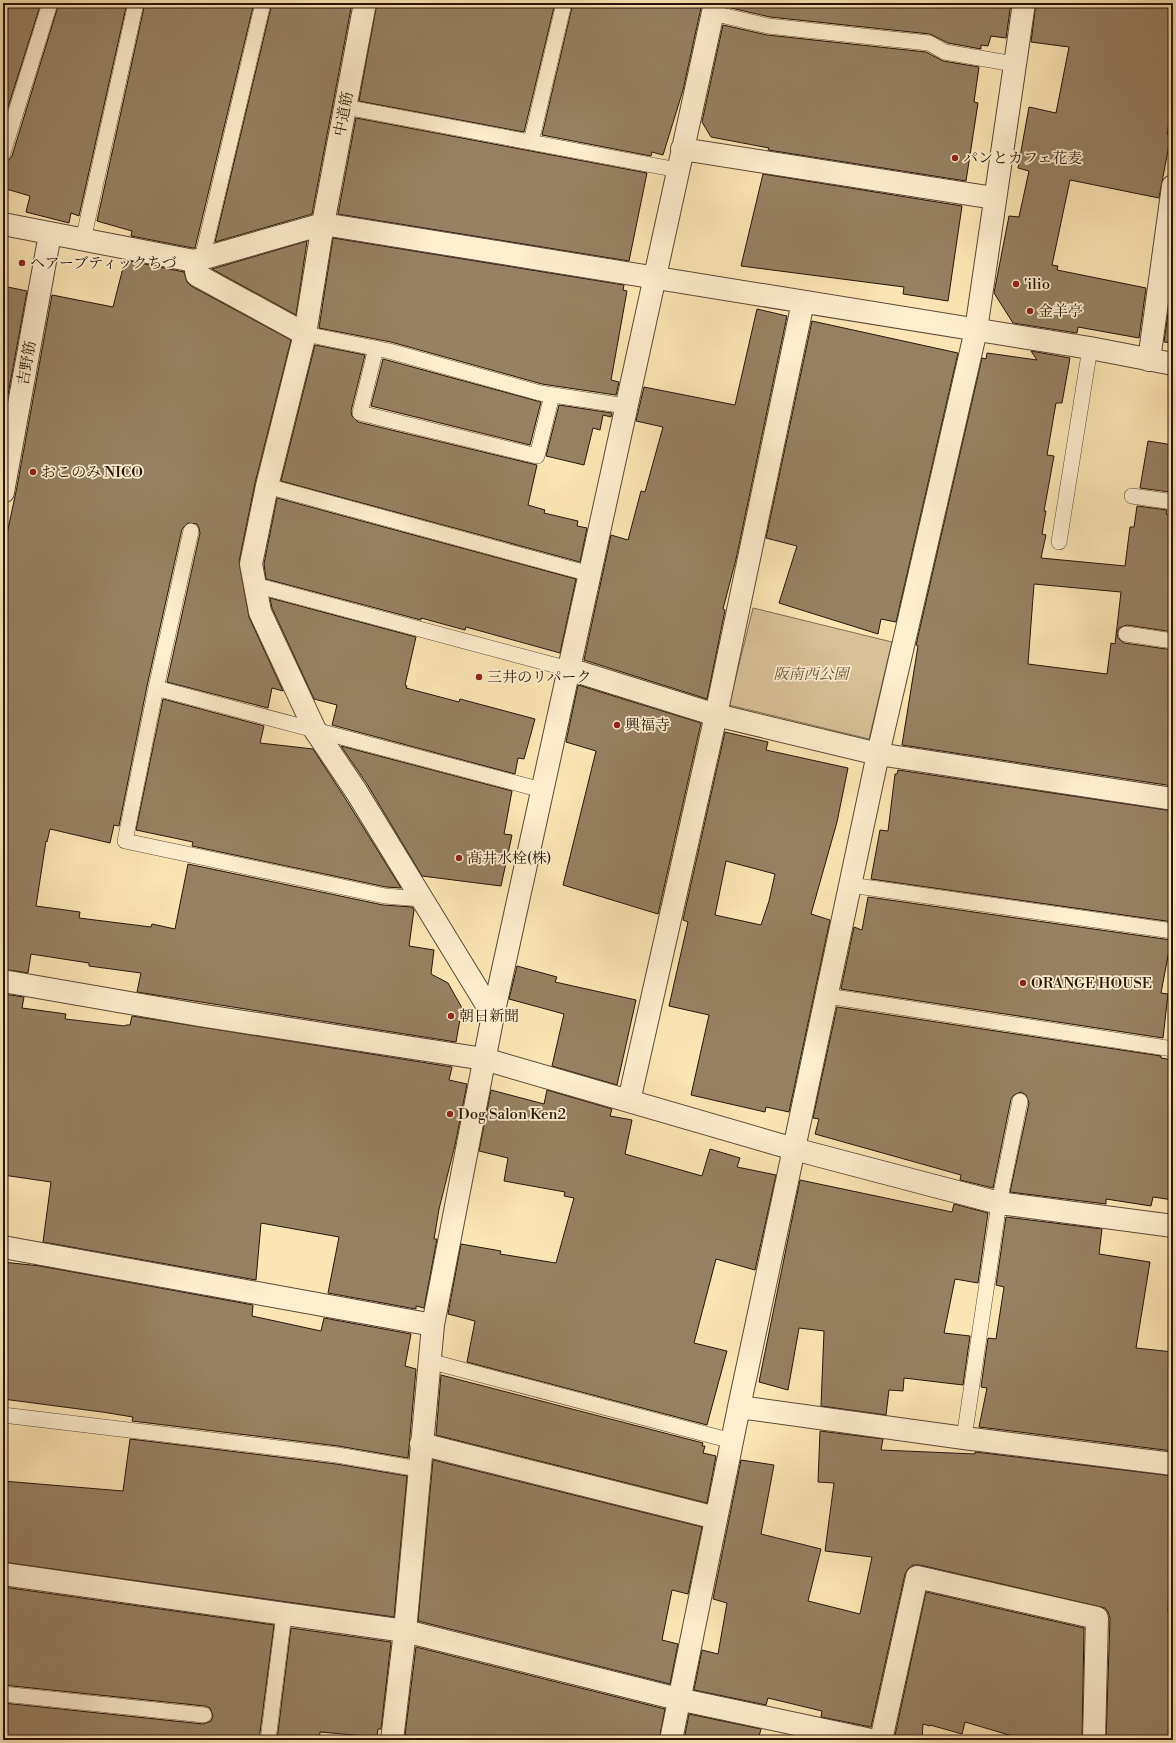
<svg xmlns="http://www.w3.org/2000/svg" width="1176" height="1743" font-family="'Libre Bodoni','Noto Serif JP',serif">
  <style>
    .green { fill: #d8c197; stroke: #806a50 }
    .building { fill: #968162; stroke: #271409; fill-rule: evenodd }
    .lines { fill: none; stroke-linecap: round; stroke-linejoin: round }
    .service-casing { stroke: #5c4834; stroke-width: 16 }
    .minor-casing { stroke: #5c4834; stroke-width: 24 }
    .service { stroke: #fdeece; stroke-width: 15 }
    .minor { stroke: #fdeece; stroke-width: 22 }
    .poi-dot { fill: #8f2418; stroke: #fdeece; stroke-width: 1.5 }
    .labels { text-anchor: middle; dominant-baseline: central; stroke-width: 3.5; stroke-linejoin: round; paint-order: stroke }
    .street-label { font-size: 15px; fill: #271409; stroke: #fdeece }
    .poi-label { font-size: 15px; fill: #271409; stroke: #fdeece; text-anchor: start }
    .park-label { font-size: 15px; font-style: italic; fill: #65513b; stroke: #fdeece }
  </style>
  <rect width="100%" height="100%" fill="#fce5b4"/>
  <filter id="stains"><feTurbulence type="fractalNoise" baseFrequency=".005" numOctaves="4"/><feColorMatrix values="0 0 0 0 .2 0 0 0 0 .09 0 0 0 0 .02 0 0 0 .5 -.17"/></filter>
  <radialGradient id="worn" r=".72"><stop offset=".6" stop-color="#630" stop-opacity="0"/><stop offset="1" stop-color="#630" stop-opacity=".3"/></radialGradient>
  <path class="green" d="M 753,608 L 892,642 L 869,739 L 729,705 Z"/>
  <path class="building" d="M 3,3 L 41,3 L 3,123 Z
    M 59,3 L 127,3 L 79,216 L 71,213 L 69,223 L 26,212 L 30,196 L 3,188 L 3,162 L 9,160 L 12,156 Z
    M 145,3 L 254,3 L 195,248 L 193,248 L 131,236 L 132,231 L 97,221 Z
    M 272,3 L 352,3 L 312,214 L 215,242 Z
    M 377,3 L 555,3 L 524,132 L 359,101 Z
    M 573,3 L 702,3 L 683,90 L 663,155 L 652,152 L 651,156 L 542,135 Z
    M 727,3 L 1011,3 L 1006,38 L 991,36 L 988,46 L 981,45 L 981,49 L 948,43 L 930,34 L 770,17 L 727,7 Z
    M 1036,3 L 1173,3 L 1173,99 L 1167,134 L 1171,134 L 1159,198 L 1070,180 L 1052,265 L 1058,266 L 1057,270 L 1146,288 L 1139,338 L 1078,327 L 1077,333 L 1013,323 L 994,293 L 1009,216 L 1019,217 L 1029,171 L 1018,168 L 1029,107 L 1056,113 L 1069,47 L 1031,42 Z
    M 723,25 L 767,35 L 926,52 L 943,61 L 979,67 L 974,102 L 978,103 L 966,181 L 768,150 L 769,148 L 711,137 L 702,122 Z
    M 356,118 L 647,173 L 629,261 L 338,214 Z
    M 763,174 L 962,206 L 948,301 L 903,294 L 904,287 L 741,266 Z
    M 333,238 L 624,285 L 623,290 L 627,291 L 611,380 L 619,382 L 616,395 L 542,384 L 391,342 L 319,328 Z
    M 307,241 L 296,315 L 212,269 Z
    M 125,260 L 184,272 L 187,282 L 191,286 L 291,340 L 255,483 L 239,562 L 249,617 L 283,691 L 272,688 L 268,708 L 167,682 L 200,533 L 199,528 L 197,524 L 188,523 L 182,529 L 147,686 L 119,826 L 114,825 L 110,843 L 50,829 L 47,842 L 46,841 L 36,906 L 80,912 L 79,918 L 151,927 L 152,924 L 175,929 L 188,864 L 383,905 L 412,907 L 414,910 L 409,946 L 434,950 L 431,974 L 448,983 L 462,1008 L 456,1042 L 137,992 L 141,973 L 89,966 L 89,963 L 31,954 L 28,973 L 3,969 L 3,938 L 8,906 L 3,905 L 3,553 L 17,487 L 52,295 L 113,307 Z
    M 3,286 L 27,291 L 3,422 Z
    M 1171,292 L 1173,292 L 1173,343 L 1164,342 Z
    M 757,309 L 787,316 L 736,559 L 723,609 L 725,610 L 707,699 L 584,660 L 611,535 L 628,540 L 641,491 L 645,492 L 663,427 L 636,421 L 644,387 L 735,405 Z
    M 812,321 L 958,353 L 896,622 L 881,619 L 878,634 L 779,603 L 797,546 L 766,538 Z
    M 315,345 L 365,355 L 351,411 L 352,416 L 358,422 L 537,465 L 528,505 L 545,510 L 544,513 L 578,521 L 577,526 L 587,528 L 580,562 L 281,481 Z
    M 1031,351 L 1070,358 L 1062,403 L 1056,403 L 1047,455 L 1054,456 L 1044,511 L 1046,511 L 1042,534 L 1046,535 L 1041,558 L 1125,566 L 1130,527 L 1134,527 L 1137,506 L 1167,510 L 1166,514 L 1173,515 L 1173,632 L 1127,625 L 1119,628 L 1117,633 L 1118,638 L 1124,643 L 1173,650 L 1173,786 L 902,745 L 918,646 L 916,645 L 982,358 L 986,359 L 987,353 L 1037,360 ZM 1034,584 L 1121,592 L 1115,644 L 1111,643 L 1107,674 L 1028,664 Z
    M 383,359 L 541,402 L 530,445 L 371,406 Z
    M 559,405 L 612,413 L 611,417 L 603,415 L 600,430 L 593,428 L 584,465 L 546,456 Z
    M 1148,441 L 1173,445 L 1173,473 L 1170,492 L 1140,488 Z
    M 277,498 L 576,579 L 560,653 L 466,627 L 465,630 L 421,618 L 421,620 L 266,579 L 264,564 Z
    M 270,598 L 416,637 L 405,685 L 407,686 L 406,688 L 459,702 L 460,699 L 535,719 L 524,759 L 518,758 L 515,774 L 332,725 L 337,705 L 314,699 L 272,608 Z
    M 578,685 L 701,723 L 658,914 L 563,885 L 596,751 L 566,742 Z
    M 163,699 L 264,726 L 260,743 L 313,749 L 345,798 L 401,888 L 386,887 L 192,846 L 193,842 L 136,830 Z
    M 725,732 L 768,742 L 766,750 L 848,768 L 837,822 L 811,914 L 830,920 L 789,1112 L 766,1107 L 765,1112 L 691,1095 L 709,1015 L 669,1006 L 688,922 L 683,920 ZM 726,861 L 775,874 L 769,901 L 761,925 L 715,915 Z
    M 341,746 L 512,791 L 504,834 L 512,835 L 501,886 L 422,876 L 367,784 Z
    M 898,770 L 1173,811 L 1173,922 L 871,879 L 880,830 L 888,831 L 895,774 L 897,774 Z
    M 868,897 L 1171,940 L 1161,993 L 1168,994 L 1163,1038 L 841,989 L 854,927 L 862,930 Z
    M 517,966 L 557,977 L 555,982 L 636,1000 L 617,1085 L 552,1066 L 564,1014 L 509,999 Z
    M 3,994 L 24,997 L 22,1008 L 66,1014 L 65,1019 L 125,1026 L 126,1025 L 130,1025 L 132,1016 L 452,1067 L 449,1080 L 467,1084 L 455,1145 L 439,1209 L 434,1239 L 437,1239 L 424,1308 L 416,1306 L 416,1309 L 328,1293 L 339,1237 L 261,1223 L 256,1280 L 43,1242 L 51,1182 L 3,1175 Z
    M 837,1007 L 1161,1056 L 1161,1058 L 1173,1060 L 1173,1200 L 1153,1197 L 1151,1206 L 1106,1199 L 1106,1204 L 1010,1192 L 1029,1103 L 1026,1095 L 1021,1092 L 1014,1095 L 1011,1099 L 993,1188 L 960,1180 L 961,1175 L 815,1134 L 819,1119 L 813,1118 Z
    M 491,1090 L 544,1104 L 547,1090 L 612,1109 L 610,1116 L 632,1120 L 625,1154 L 702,1176 L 710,1149 L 740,1158 L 737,1167 L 776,1175 L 755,1270 L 716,1259 L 694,1343 L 727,1351 L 707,1425 L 467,1362 L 475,1321 L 448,1314 L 461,1244 L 501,1251 L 500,1254 L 556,1263 L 574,1198 L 564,1196 L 565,1192 L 504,1181 L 508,1158 L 479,1151 Z
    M 800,1180 L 952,1212 L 954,1204 L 988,1213 L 978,1283 L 955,1279 L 944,1333 L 970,1336 L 963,1385 L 904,1378 L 903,1391 L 889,1390 L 886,1415 L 821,1406 L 824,1331 L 799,1328 L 788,1390 L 759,1382 Z
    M 1006,1217 L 1102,1229 L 1099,1254 L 1150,1262 L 1136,1348 L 1173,1352 L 1173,1451 L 979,1427 L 987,1388 L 981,1387 L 988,1338 L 996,1339 L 1004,1287 L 996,1285 Z
    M 3,1262 L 40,1266 L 253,1305 L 252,1316 L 321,1331 L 324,1318 L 411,1334 L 405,1366 L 416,1369 L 408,1458 L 338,1446 L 132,1421 L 133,1417 L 102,1412 L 3,1399 Z
    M 441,1375 L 703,1443 L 702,1446 L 705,1446 L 703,1453 L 716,1456 L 707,1503 L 436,1435 Z
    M 820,1431 L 883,1439 L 881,1450 L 975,1454 L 975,1452 L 1173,1476 L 1173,1548 L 1170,1548 L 1168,1612 L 1173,1613 L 1173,1740 L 1106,1740 L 1110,1618 L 1108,1612 L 1105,1608 L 920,1565 L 913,1565 L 908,1569 L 905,1574 L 871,1727 L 821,1717 L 822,1711 L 768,1698 L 766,1705 L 694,1690 L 702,1650 L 718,1654 L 727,1603 L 713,1599 L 741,1460 L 774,1465 L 761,1534 L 821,1549 L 808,1601 L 860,1614 L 872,1557 L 825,1551 L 834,1483 L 818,1482 Z
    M 130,1439 L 336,1464 L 407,1476 L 394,1617 L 3,1562 L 3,1481 L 123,1491 Z
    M 433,1460 L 702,1527 L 688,1594 L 672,1590 L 662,1640 L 678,1644 L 670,1684 L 418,1621 Z
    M 3,1587 L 274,1625 L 259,1740 L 244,1740 L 213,1736 L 213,1740 L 3,1740 L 3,1703 L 203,1724 L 211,1721 L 213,1716 L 210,1708 L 205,1706 L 3,1685 Z
    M 926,1592 L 1084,1628 L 1082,1740 L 1026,1740 L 965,1722 L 962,1734 L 930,1725 L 930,1726 L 923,1724 L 922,1740 L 894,1740 Z
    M 291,1628 L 391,1642 L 381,1729 L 378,1729 L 377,1737 L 320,1732 L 319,1740 L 277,1740 Z
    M 416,1647 L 665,1709 L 659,1740 L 431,1740 L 405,1735 Z
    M 689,1714 L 761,1729 L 758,1740 L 684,1740 Z"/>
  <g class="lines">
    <g class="service-casing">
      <path id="service" d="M 712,13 L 768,26 L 929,43 L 945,52 L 1014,64
        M 345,107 L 678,170
        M 531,142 L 564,3
        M 3,153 L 50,3
        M 83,240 L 136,3
        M 202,259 L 263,3
        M 305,334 L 389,351 L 540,393 L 626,406
        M 376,348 L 360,413 L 537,456 L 552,395
        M 267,486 L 590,574
        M 1132,496 L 1173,502
        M 191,531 L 156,688 L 125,841 L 385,896 L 421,899
        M 1059,542 L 1090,348
        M 255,585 L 569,669
        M 1126,634 L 1173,641
        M 156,688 L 542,790
        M 850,885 L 1173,931
        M 827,996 L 1173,1049
        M 429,1361 L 732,1441
        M 3,1415 L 337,1455 L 419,1469
        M 964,1438 L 999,1203 L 1020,1101
        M 3,1694 L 204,1715
        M 268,1740 L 284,1614"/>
    </g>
    <g class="minor-casing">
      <path id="minor" d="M 682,149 L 994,198
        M 3,224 L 194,261 L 323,224 L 365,3
        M 194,261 L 197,275 L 305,334
        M 1149,360 L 1173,186
        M 3,492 L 50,234
        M 569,669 L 716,715 L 878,754 L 1173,799
        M 3,981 L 199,1015 L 484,1059 L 794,1149 L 999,1203 L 1173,1226
        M 493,1015 L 356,791 L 315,730 L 260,612 L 251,564 L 267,486 L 305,334 L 323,224 L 1090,348 L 1173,364
        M 629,1101 L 716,715 L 803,302
        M 3,1247 L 433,1325
        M 739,1407 L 964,1438 L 1173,1464
        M 421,1444 L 716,1518
        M 3,1574 L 405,1631 L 678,1699 L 871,1740
        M 392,1740 L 405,1631 L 433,1325 L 493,1015 L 715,3
        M 671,1740 L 739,1407 L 878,754 L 976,330 L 1024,3
        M 881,1740 L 917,1577 L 1097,1618 L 1094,1740"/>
    </g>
    <use href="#service" class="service"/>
    <use href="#minor" class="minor"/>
  </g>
  <g class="poi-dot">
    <circle cx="955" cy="158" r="4"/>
    <circle cx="22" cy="263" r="4"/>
    <circle cx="1016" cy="284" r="4"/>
    <circle cx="1030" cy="311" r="4"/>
    <circle cx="33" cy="472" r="4"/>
    <circle cx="479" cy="677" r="4"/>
    <circle cx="617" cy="725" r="4"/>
    <circle cx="459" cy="858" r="4"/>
    <circle cx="1023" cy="983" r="4"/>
    <circle cx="451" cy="1016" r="4"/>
    <circle cx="450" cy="1114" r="4"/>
  </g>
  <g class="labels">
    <g class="street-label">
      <text transform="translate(344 114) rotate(-79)">中道筋</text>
      <text transform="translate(27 363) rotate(-80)">吉野筋</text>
    </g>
    <g class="poi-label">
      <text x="963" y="158">パンとカフェ花麦</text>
      <text x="30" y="263">ヘアーブティックちづ</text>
      <text x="1024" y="284">'ilio</text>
      <text x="1038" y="311">金羊亭</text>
      <text x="41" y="472">おこのみ NICO</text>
      <text x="487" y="677">三井のリパーク</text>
      <text x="625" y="725">興福寺</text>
      <text x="467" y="858">髙井水栓(株)</text>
      <text x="1031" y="983">ORANGE HOUSE</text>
      <text x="459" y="1016">朝日新聞</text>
      <text x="458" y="1114">Dog Salon Ken2</text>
    </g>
    <g class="park-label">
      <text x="811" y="674">阪南西公園</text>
    </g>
  </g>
  <rect width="1176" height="1743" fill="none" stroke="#fce5b4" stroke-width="16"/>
  <rect x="4" y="4" width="1168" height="1735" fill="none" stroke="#271409" stroke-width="2"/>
  <rect x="8" y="8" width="1160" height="1727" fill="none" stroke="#271409"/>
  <rect width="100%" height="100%" filter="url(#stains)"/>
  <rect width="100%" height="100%" fill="url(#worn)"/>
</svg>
